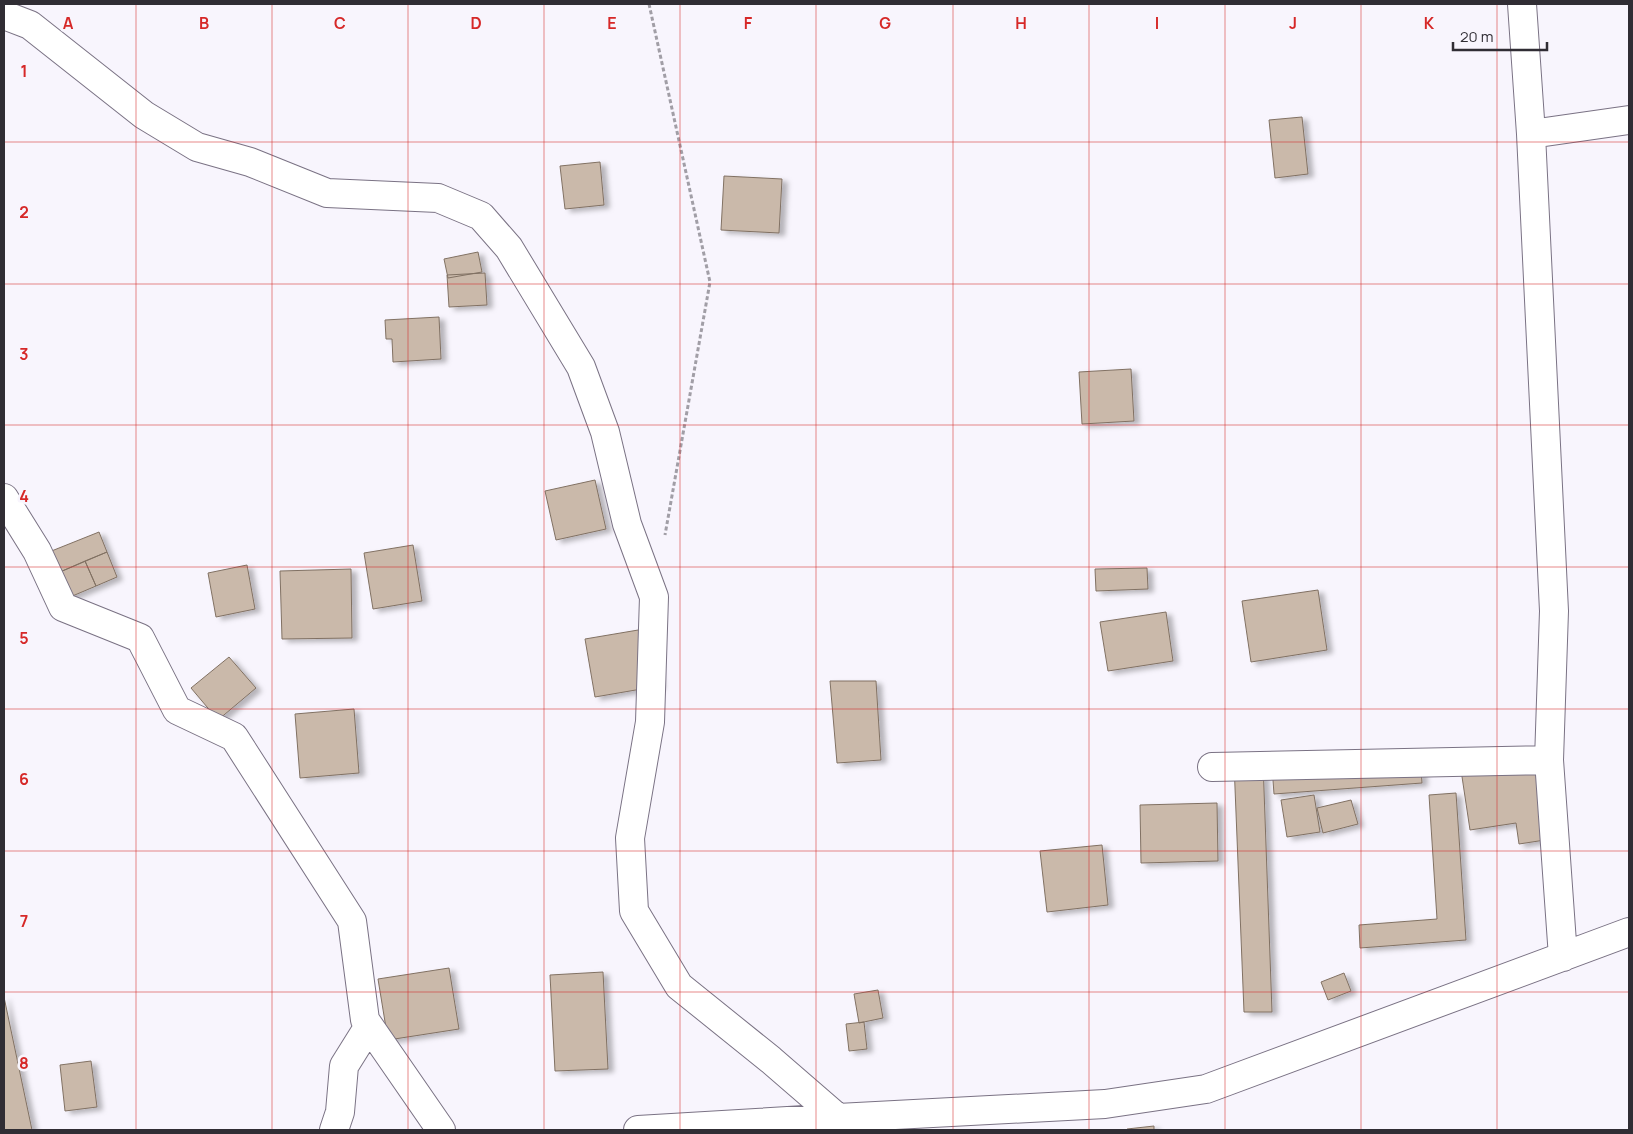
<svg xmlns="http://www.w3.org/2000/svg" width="1633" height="1134" font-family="Manrope,sans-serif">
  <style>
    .building { fill: #cab9aa; stroke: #817163; filter: url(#shadow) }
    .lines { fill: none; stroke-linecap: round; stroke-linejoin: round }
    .minor-casing { stroke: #7a7284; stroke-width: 30 }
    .path { stroke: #a19ea6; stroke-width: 3; stroke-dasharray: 4 2.5; stroke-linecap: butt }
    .minor { stroke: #fff; stroke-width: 28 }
    .grid { fill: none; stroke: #d62828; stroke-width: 1; stroke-opacity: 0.55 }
    .grid-label { font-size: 16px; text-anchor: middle; font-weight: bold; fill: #d62828; stroke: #f8f5fd; stroke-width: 5; stroke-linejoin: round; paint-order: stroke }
  </style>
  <defs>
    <filter id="shadow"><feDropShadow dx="5.5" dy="3" stdDeviation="2.5" flood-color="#0004"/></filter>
  </defs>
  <rect width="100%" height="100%" fill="#f8f5fd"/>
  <path class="building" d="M 1302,117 L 1308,174 L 1275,178 L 1269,120 Z
    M 600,162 L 604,205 L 565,209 L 560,166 Z
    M 724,176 L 782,179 L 779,233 L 721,230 Z
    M 478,252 L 482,272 L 448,278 L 444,259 Z
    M 485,273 L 487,305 L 449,307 L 447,275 Z
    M 439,317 L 441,359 L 393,362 L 392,339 L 386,339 L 385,320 Z
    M 1131,369 L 1134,421 L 1082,424 L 1079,372 Z
    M 595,480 L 606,529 L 556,540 L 545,491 Z
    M 99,532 L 107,552 L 53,575 L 44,554 Z
    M 413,545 L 422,601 L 373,609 L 364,553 Z
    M 107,552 L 117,577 L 96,586 L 85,561 Z
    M 85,561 L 96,586 L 63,600 L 53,575 Z
    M 247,565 L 255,609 L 216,617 L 208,573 Z
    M 1147,568 L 1148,589 L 1096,591 L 1095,569 Z
    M 351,569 L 352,638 L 282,639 L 280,571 Z
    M 1318,590 L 1327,650 L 1251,662 L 1242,601 Z
    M 1166,612 L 1173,661 L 1108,671 L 1100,622 Z
    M 650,628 L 659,686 L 595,697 L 585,639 Z
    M 229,657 L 256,688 L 218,720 L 191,688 Z
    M 830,681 L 876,681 L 881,760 L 837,763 Z
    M 354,709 L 359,773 L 300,778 L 295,714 Z
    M 1420,756 L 1422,783 L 1274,794 L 1272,767 Z
    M 1546,757 L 1558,838 L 1519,844 L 1516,823 L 1470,830 L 1461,770 Z
    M 1263,762 L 1272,1012 L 1244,1012 L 1234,763 Z
    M 1456,793 L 1466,940 L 1360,948 L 1359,925 L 1437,919 L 1429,795 Z
    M 1314,795 L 1320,832 L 1287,837 L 1281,800 Z
    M 1351,800 L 1358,824 L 1323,833 L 1317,808 Z
    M 1217,803 L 1218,861 L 1141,863 L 1140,805 Z
    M 1102,845 L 1108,905 L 1047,912 L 1040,851 Z
    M 449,968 L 459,1029 L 388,1040 L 378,979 Z
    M 603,972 L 608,1069 L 555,1071 L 550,975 Z
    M 1344,973 L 1351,991 L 1328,1000 L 1321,982 Z
    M 878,990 L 883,1018 L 859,1023 L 854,994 Z
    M 4,997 L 32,1130 L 4,1130 Z
    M 864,1022 L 867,1049 L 849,1051 L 846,1024 Z
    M 91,1061 L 97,1107 L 65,1111 L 60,1065 Z
    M 1154,1126 L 1154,1130 L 1128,1130 L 1127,1129 Z"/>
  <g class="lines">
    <g class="minor-casing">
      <path id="minor" d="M 1522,4 L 1531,134 L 1554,611 L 1549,760 L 1563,957
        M 4,15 L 30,25 L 144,115 L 197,147 L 250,162 L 327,193 L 438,198 L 481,216 L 509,248 L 581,367 L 605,432 L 627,524 L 654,597 L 650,722 L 630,838 L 634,911 L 679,986 L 771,1060 L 838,1118 L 859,1130
        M 1531,134 L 1629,120
        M 4,498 L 37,551 L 63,607 L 140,638 L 177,710 L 234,737 L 352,921 L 365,1020 L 441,1130
        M 1212,767 L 1549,760
        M 334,1130 L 340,1112 L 344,1066 L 369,1026
        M 638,1130 L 838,1118 L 1105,1104 L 1206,1089 L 1629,932"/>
    </g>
    <path class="path" d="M 649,4 L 710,282 L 665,535"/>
    <use href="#minor" class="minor"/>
  </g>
  <path class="grid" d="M 136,4 L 136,1130M 272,4 L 272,1130M 408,4 L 408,1130M 544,4 L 544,1130M 680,4 L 680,1130M 816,4 L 816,1130M 953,4 L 953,1130M 1089,4 L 1089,1130M 1225,4 L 1225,1130M 1361,4 L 1361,1130M 1497,4 L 1497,1130M 4,142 L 1629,142M 4,284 L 1629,284M 4,425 L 1629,425M 4,567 L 1629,567M 4,709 L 1629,709M 4,851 L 1629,851M 4,992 L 1629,992"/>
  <g class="grid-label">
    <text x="68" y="29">A</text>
    <text x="204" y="29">B</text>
    <text x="340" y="29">C</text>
    <text x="476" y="29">D</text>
    <text x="612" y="29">E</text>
    <text x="748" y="29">F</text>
    <text x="885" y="29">G</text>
    <text x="1021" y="29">H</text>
    <text x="1157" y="29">I</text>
    <text x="1293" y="29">J</text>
    <text x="1429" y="29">K</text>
    <text x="24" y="77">1</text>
    <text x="24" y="218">2</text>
    <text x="24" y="360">3</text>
    <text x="24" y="502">4</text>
    <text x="24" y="644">5</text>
    <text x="24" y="785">6</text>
    <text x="24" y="927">7</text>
    <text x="24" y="1069">8</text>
  </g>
  <rect width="1633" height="1134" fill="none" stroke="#302d34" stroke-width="10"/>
  <path d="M1453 42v8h94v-8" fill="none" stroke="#302d34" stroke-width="2.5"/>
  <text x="1460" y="42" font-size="15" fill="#302d34" stroke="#f8f5fd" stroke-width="4" paint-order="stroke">20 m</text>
</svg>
